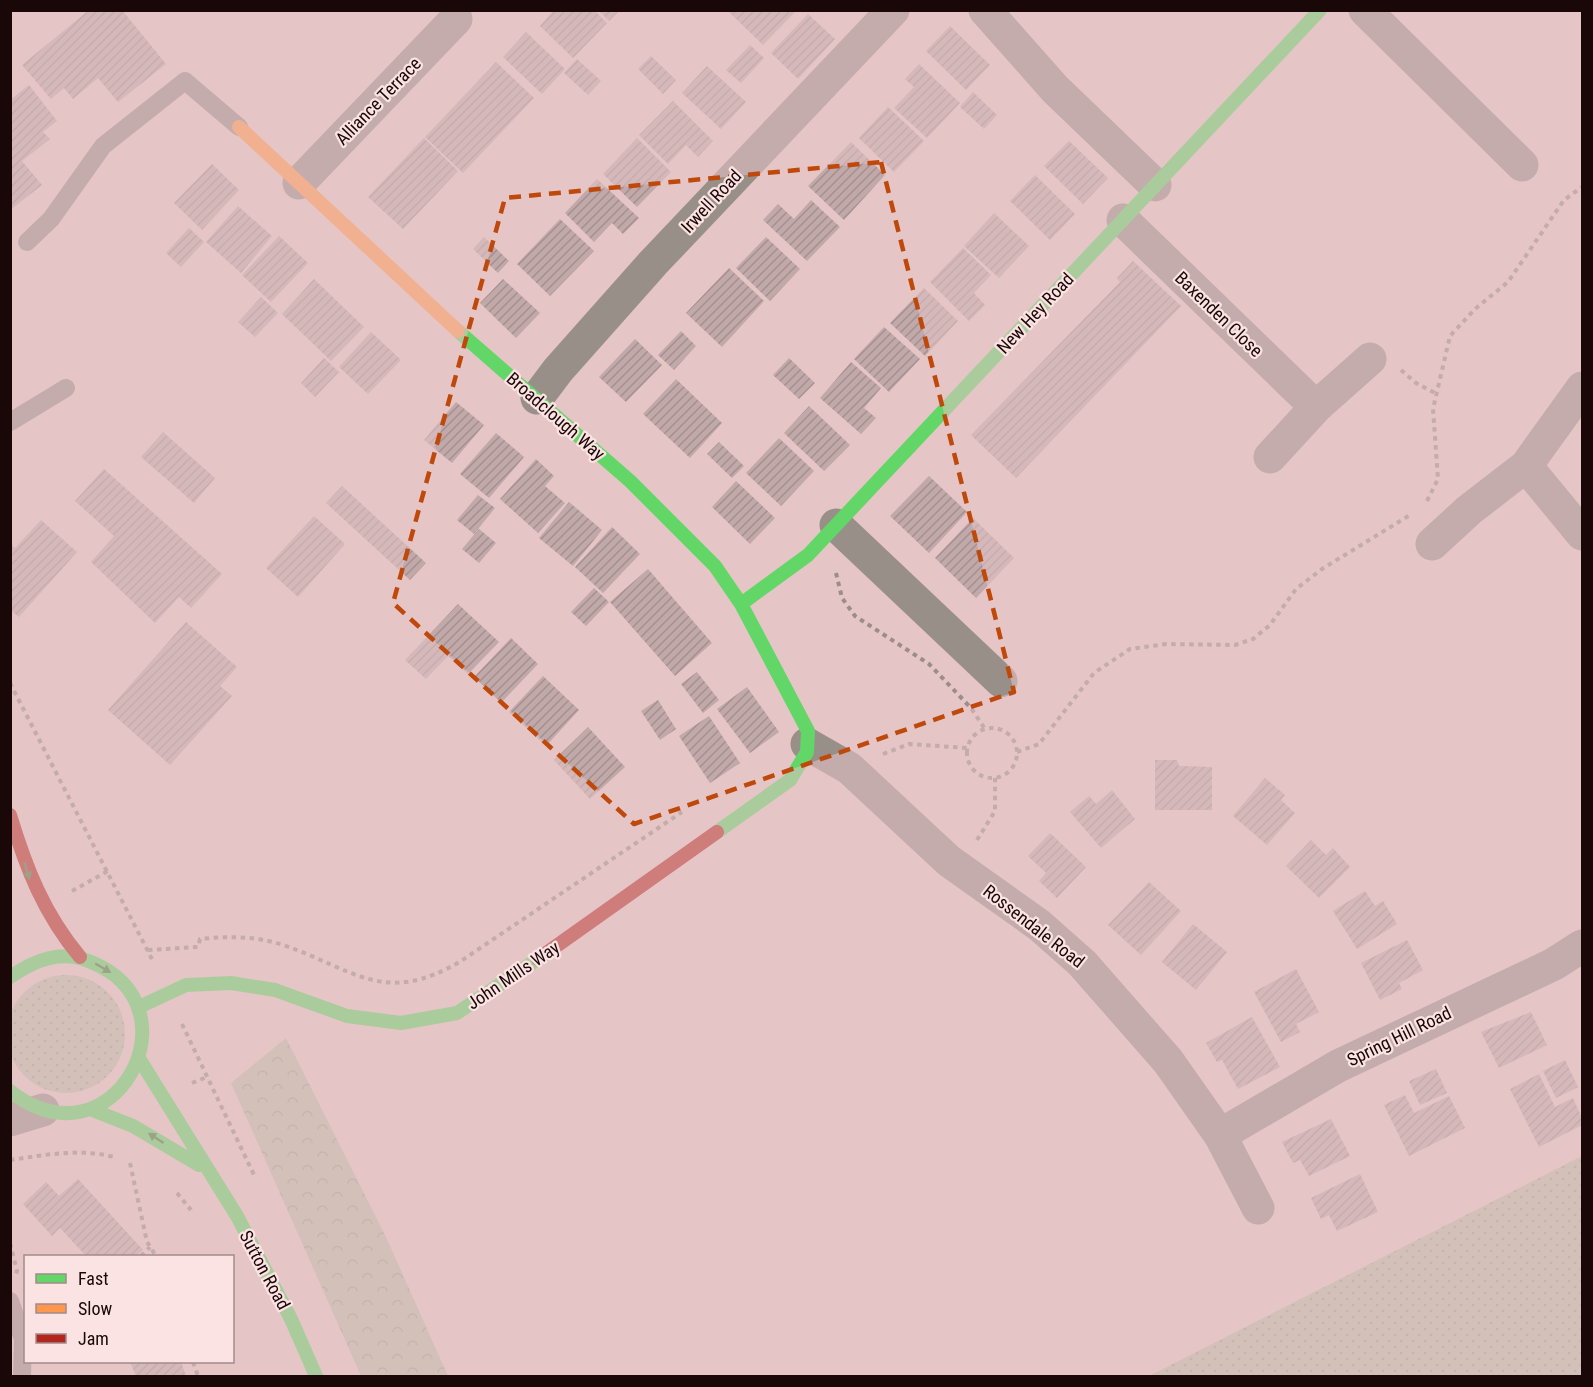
<svg xmlns="http://www.w3.org/2000/svg" width="1593" height="1387" font-family="'Roboto Condensed',sans-serif">
  <style>
    .grass { fill: url(#grass-dots) }
    .forest { fill: url(#forest-crowns) }
    .building { fill: url(#building-hatch) }
    .lines { fill: none; stroke-linecap: round; stroke-linejoin: round }
    .path { stroke: #9b8e8a; stroke-width: 4; stroke-dasharray: 4.5 4.5; stroke-linecap: butt }
    .lane { stroke: #998f89; stroke-width: 18 }
    .street { stroke: #998f89; stroke-width: 33 }
    .fast { stroke: #63d668; stroke-width: 14 }
    .slow { stroke: #ff974d; stroke-width: 14 }
    .jam { stroke: #b3261e; stroke-width: 14 }
    .oneway { fill: #42793d }
    .marked { fill: none; stroke: #bf490b; stroke-width: 4.5; stroke-dasharray: 12 8; stroke-linejoin: round }
    .labels { text-anchor: middle; dominant-baseline: central; stroke-width: 4.5; stroke-linejoin: round; paint-order: stroke }
    .street-label { font-size: 18px; fill: #1a0708; stroke: #fce3e3 }
  </style>
  <defs>
    <pattern id="grass-dots" width="8" height="8" patternUnits="userSpaceOnUse" patternTransform="scale(1.5)"><rect width="8" height="8" fill="#bcbda8"/><path d="M2 2h.1M6 6h.1" fill="none" stroke="#a1a18f" stroke-width="1.8" stroke-linecap="round"/></pattern>
    <pattern id="forest-crowns" width="20" height="18" patternUnits="userSpaceOnUse" patternTransform="scale(1.5)"><rect width="20" height="18" fill="#bcbda8"/><path d="M2 6a3 3 0 1 1 6 0M12 15a3 3 0 1 1 6 0" fill="none" stroke="#a1a18f"/></pattern>
    <pattern id="building-hatch" width="6" height="6" patternUnits="userSpaceOnUse" patternTransform="scale(1.5)"><rect width="6" height="6" fill="#c1a8a9"/><path d="M-1 1l2-2M0 6l6-6M5 7l2-2" fill="none" stroke="#a58f90"/></pattern>
  </defs>
  <rect width="100%" height="100%" fill="#e5c5c6"/>
  <path class="grass" d="M7 1034a59 59 0 1 1 118 0a59 59 0 1 1-118 0Z
    M 1582,1156 L 1582,1376 L 1149,1376 Z"/>
  <path class="forest" d="M 286,1038 L 387,1239 L 448,1376 L 361,1376 L 231,1083 Z"/>
  <path class="building" d="M 89,10 L 122,10 L 166,64 L 118,102 L 98,78 L 73,99 L 64,88 L 51,99 L 22,65 Z
    M 554,10 L 594,10 L 607,23 L 573,58 L 540,26 Z
    M 598,10 L 620,10 L 609,21 Z
    M 727,10 L 797,10 L 763,45 Z
    M 808,14 L 835,39 L 798,79 L 771,53 Z
    M 950,26 L 990,65 L 966,90 L 926,51 Z
    M 526,32 L 565,69 L 542,94 L 503,57 Z
    M 750,45 L 764,58 L 741,83 L 726,70 Z
    M 651,56 L 676,80 L 663,94 L 638,69 Z
    M 577,59 L 601,81 L 588,95 L 564,73 Z
    M 496,62 L 534,98 L 463,173 L 425,137 Z
    M 919,64 L 960,103 L 927,138 L 894,108 L 914,87 L 905,79 Z
    M 707,66 L 746,102 L 721,129 L 682,93 Z
    M 29,85 L 57,121 L 43,132 L 50,139 L 22,161 L 42,185 L 10,210 L 10,100 Z
    M 973,92 L 997,115 L 984,129 L 960,107 Z
    M 673,101 L 713,141 L 698,157 L 686,145 L 668,164 L 639,135 Z
    M 888,107 L 924,141 L 894,172 L 859,138 Z
    M 424,138 L 458,171 L 403,229 L 368,197 Z
    M 637,138 L 671,172 L 637,207 L 603,174 Z
    M 1069,141 L 1108,178 L 1083,204 L 1044,166 Z
    M 851,142 L 885,175 L 844,220 L 808,186 Z
    M 212,164 L 239,190 L 202,230 L 174,203 Z
    M 1035,175 L 1075,214 L 1050,240 L 1010,201 Z
    M 597,179 L 639,218 L 623,234 L 612,223 L 594,242 L 565,213 Z
    M 811,200 L 840,227 L 807,261 L 763,220 L 778,204 L 794,219 Z
    M 238,206 L 272,236 L 241,273 L 206,242 Z
    M 994,213 L 1029,246 L 999,278 L 964,246 Z
    M 560,219 L 594,251 L 550,296 L 517,264 Z
    M 189,228 L 204,242 L 181,267 L 166,253 Z
    M 279,236 L 308,263 L 271,302 L 242,275 Z
    M 484,237 L 509,261 L 498,273 L 473,249 Z
    M 766,237 L 800,269 L 770,301 L 736,268 Z
    M 963,248 L 991,275 L 974,293 L 985,305 L 969,321 L 930,282 Z
    M 1133,261 L 1181,306 L 1016,478 L 971,435 L 1120,282 L 1117,278 Z
    M 729,268 L 764,301 L 722,347 L 686,313 Z
    M 314,279 L 364,327 L 331,361 L 282,314 Z
    M 503,279 L 540,313 L 516,338 L 480,303 Z
    M 924,288 L 958,321 L 925,356 L 890,323 Z
    M 261,297 L 278,313 L 255,337 L 238,322 Z
    M 884,327 L 920,359 L 889,392 L 854,359 Z
    M 681,331 L 696,346 L 674,370 L 658,355 Z
    M 371,332 L 401,360 L 368,394 L 339,367 Z
    M 635,339 L 662,365 L 626,402 L 599,377 Z
    M 324,358 L 339,372 L 315,397 L 301,383 Z
    M 789,358 L 815,383 L 799,399 L 773,375 Z
    M 851,362 L 881,388 L 864,408 L 876,418 L 861,434 L 820,398 Z
    M 676,379 L 722,423 L 690,458 L 643,414 Z
    M 456,402 L 484,425 L 452,463 L 424,440 Z
    M 809,406 L 850,445 L 824,471 L 784,433 Z
    M 163,432 L 215,478 L 194,503 L 141,457 Z
    M 496,433 L 524,457 L 489,498 L 460,474 Z
    M 779,438 L 814,471 L 781,506 L 746,473 Z
    M 719,442 L 744,466 L 732,478 L 707,454 Z
    M 536,459 L 554,476 L 545,486 L 565,503 L 538,533 L 500,499 Z
    M 104,469 L 222,574 L 191,608 L 179,597 L 155,623 L 91,562 L 114,536 L 75,501 Z
    M 929,476 L 967,512 L 929,553 L 890,516 Z
    M 736,481 L 775,518 L 750,544 L 712,507 Z
    M 342,486 L 426,563 L 410,580 L 326,503 Z
    M 478,495 L 495,508 L 474,534 L 457,520 Z
    M 569,502 L 602,530 L 573,566 L 539,538 Z
    M 314,516 L 345,544 L 298,597 L 266,568 Z
    M 973,518 L 1014,558 L 976,598 L 935,558 Z
    M 41,520 L 77,552 L 19,617 L 10,610 L 10,544 L 15,548 Z
    M 612,527 L 640,554 L 603,593 L 575,567 Z
    M 479,529 L 496,543 L 479,563 L 462,549 Z
    M 648,569 L 712,643 L 675,676 L 610,602 Z
    M 594,588 L 609,602 L 586,626 L 571,612 Z
    M 458,604 L 499,642 L 468,674 L 448,656 L 426,679 L 405,660 Z
    M 186,622 L 237,667 L 220,686 L 232,696 L 170,765 L 108,710 Z
    M 511,638 L 538,664 L 501,703 L 474,677 Z
    M 697,672 L 719,700 L 703,713 L 681,684 Z
    M 543,676 L 579,710 L 546,746 L 509,712 Z
    M 747,687 L 779,732 L 750,753 L 717,709 Z
    M 658,700 L 676,729 L 660,740 L 641,711 Z
    M 709,716 L 740,763 L 710,783 L 679,736 Z
    M 588,727 L 625,767 L 590,799 L 554,760 Z
    M 1155,760 L 1177,760 L 1179,766 L 1212,767 L 1212,810 L 1155,810 Z
    M 1265,778 L 1285,795 L 1281,800 L 1295,813 L 1267,845 L 1233,816 Z
    M 1112,790 L 1135,819 L 1101,848 L 1070,812 L 1089,796 L 1096,804 Z
    M 1050,833 L 1086,867 L 1057,898 L 1039,881 L 1046,873 L 1028,856 Z
    M 1311,840 L 1326,855 L 1333,848 L 1350,867 L 1319,898 L 1286,866 Z
    M 1149,882 L 1181,911 L 1141,955 L 1108,925 Z
    M 1365,891 L 1375,906 L 1383,901 L 1397,924 L 1357,949 L 1333,911 Z
    M 1193,924 L 1227,952 L 1196,990 L 1162,962 Z
    M 1407,940 L 1423,970 L 1399,983 L 1402,989 L 1380,1000 L 1361,963 Z
    M 1296,969 L 1319,1012 L 1296,1024 L 1300,1032 L 1281,1042 L 1254,992 Z
    M 1531,1012 L 1547,1045 L 1499,1068 L 1481,1032 Z
    M 1252,1017 L 1280,1067 L 1238,1089 L 1222,1060 L 1217,1062 L 1206,1043 Z
    M 1565,1060 L 1578,1087 L 1556,1098 L 1543,1071 Z
    M 1436,1069 L 1447,1093 L 1420,1105 L 1409,1081 Z
    M 1539,1074 L 1555,1107 L 1573,1098 L 1582,1118 L 1582,1125 L 1539,1147 L 1510,1089 Z
    M 1405,1095 L 1414,1113 L 1449,1096 L 1465,1128 L 1409,1156 L 1384,1105 Z
    M 1331,1119 L 1350,1156 L 1309,1176 L 1300,1160 L 1293,1163 L 1282,1142 Z
    M 1360,1174 L 1378,1212 L 1337,1231 L 1329,1215 L 1321,1219 L 1311,1198 Z
    M 78,1179 L 143,1250 L 136,1256 L 86,1256 L 60,1228 L 52,1236 L 23,1204 L 46,1182 L 59,1196 Z
    M 130,1362 L 181,1362 L 186,1376 L 136,1376 Z"/>
  <g class="lines">
    <path class="path" d="M 1401,370 L 1416,383 L 1437,394
      M 1427,501 L 1438,479 L 1433,409 L 1450,336 L 1475,309 L 1508,282 L 1564,200 L 1582,187
      M 836,573 L 842,598 L 855,616 L 929,664 L 971,708 L 985,729
      M 10,683 L 154,963
      M967 753a25 25 0 1 1 50 0a25 25 0 1 1-50 0Z
      M 1017,752 L 1039,744 L 1094,673 L 1130,649 L 1166,644 L 1235,645 L 1253,639 L 1270,625 L 1296,589 L 1322,569 L 1410,515
      M 883,754 L 909,744 L 967,748
      M 977,840 L 995,811 L 995,778
      M 72,891 L 108,871
      M 148,950 L 198,947 L 200,939 C 228,936 256,936 283,945 C 354,969 384,1007 461,961 L 682,812
      M 182,1024 L 254,1175
      M 192,1083 L 207,1077
      M 10,1160 C 45,1155 79,1148 114,1157
      M 130,1163 L 147,1242 L 156,1256
      M 177,1193 L 191,1210
      M 10,1243 L 17,1271 L 15,1277
      M 141,1256 L 150,1247
      M 193,1362 L 198,1376"/>
    <path class="lane" d="M 27,242 L 51,219 L 103,146 L 185,81 L 239,127
      M 10,422 L 66,388
      M 10,1301 L 23,1339 L 22,1376"/>
    <path class="street" d="M 985,10 L 1055,89 L 1155,185
      M 1365,10 L 1522,165
      M 299,183 L 456,19
      M 1123,220 L 1316,407
      M 537,398 L 558,370 L 653,263 L 893,10
      M 1270,457 L 1316,407 L 1370,359
      M 1526,466 L 1582,534
      M 836,525 L 1001,681
      M 1432,544 L 1469,510 L 1526,466 L 1582,388
      M 807,744 L 849,768 L 949,861 L 1039,925 L 1082,963 L 1168,1061 L 1220,1135 L 1258,1208
      M 10,1120 L 43,1110
      M 1220,1135 L 1338,1066 L 1554,964 L 1582,946"/>
    <path class="fast" d="M 458,331 L 630,481 L 715,566 L 741,604 L 808,731 L 807,752 L 790,780 L 717,832
      M 741,604 L 808,555 L 1320,10
      M 10,977 C 35,960 61,949 91,962 C 202,1007 113,1172 10,1091
      M 139,1007 L 186,985 L 231,983 L 275,990 L 347,1016 L 401,1023 L 457,1013 L 538,959
      M 140,1060 L 237,1216 L 291,1319 L 316,1376
      M 90,1109 L 133,1126 L 199,1165"/>
    <path class="slow" d="M 239,127 L 458,331"/>
    <path class="jam" d="M 10,815 C 26,868 44,914 80,957
      M 538,959 L 717,832"/>
  </g>
  <defs><path id="oneway-solid" d="M-6-.8H1V-3.2L6.5 0L1 3.2V.8H-6Z" transform="scale(1.5)"/></defs>
  <g class="oneway">
    <use href="#oneway-solid" transform="translate(27 871) rotate(73)"/>
    <use href="#oneway-solid" transform="translate(103 968) rotate(30)"/>
    <use href="#oneway-solid" transform="translate(156 1138) rotate(-147)"/>
  </g>
  <path d="M0 0H1593V1387H0ZM 881,162 L 1014,692 L 634,824 L 393,603 L 505,198 Z" fill="#e5c5c6" fill-opacity=".55" fill-rule="evenodd"/>
  <path class="marked" d="M 881,162 L 1014,692 L 634,824 L 393,603 L 505,198 Z"/>
  <g class="labels">
    <g class="street-label">
      <text transform="translate(378 101) rotate(-46)">Alliance Terrace</text>
      <text transform="translate(711 201) rotate(-47)">Irwell Road</text>
      <text transform="translate(1035 313) rotate(-47)">New Hey Road</text>
      <text transform="translate(1219 314) rotate(44)">Baxenden Close</text>
      <text transform="translate(556 416) rotate(41)">Broadclough Way</text>
      <text transform="translate(1034 926) rotate(38)">Rossendale Road</text>
      <text transform="translate(513 975) rotate(-34)">John Mills Way</text>
      <text transform="translate(1399 1036) rotate(-26)">Spring Hill Road</text>
      <text transform="translate(265 1270) rotate(62)">Sutton Road</text>
    </g>
  </g>
  <rect width="1593" height="1387" fill="none" stroke="#1a0708" stroke-width="24"/>
  <rect x="24" y="1255" width="210" height="108" fill="#fce3e3" stroke="#a28b8b" stroke-width="1.5"/>
  <rect x="36" y="1274" width="30" height="9" fill="#63d668" stroke="#a28b8b" stroke-width="1.5"/>
  <text x="78" y="1285" font-size="18" fill="#1a0708">Fast</text>
  <rect x="36" y="1304" width="30" height="9" fill="#ff974d" stroke="#a28b8b" stroke-width="1.5"/>
  <text x="78" y="1315" font-size="18" fill="#1a0708">Slow</text>
  <rect x="36" y="1334" width="30" height="9" fill="#b3261e" stroke="#a28b8b" stroke-width="1.5"/>
  <text x="78" y="1345" font-size="18" fill="#1a0708">Jam</text>
</svg>
